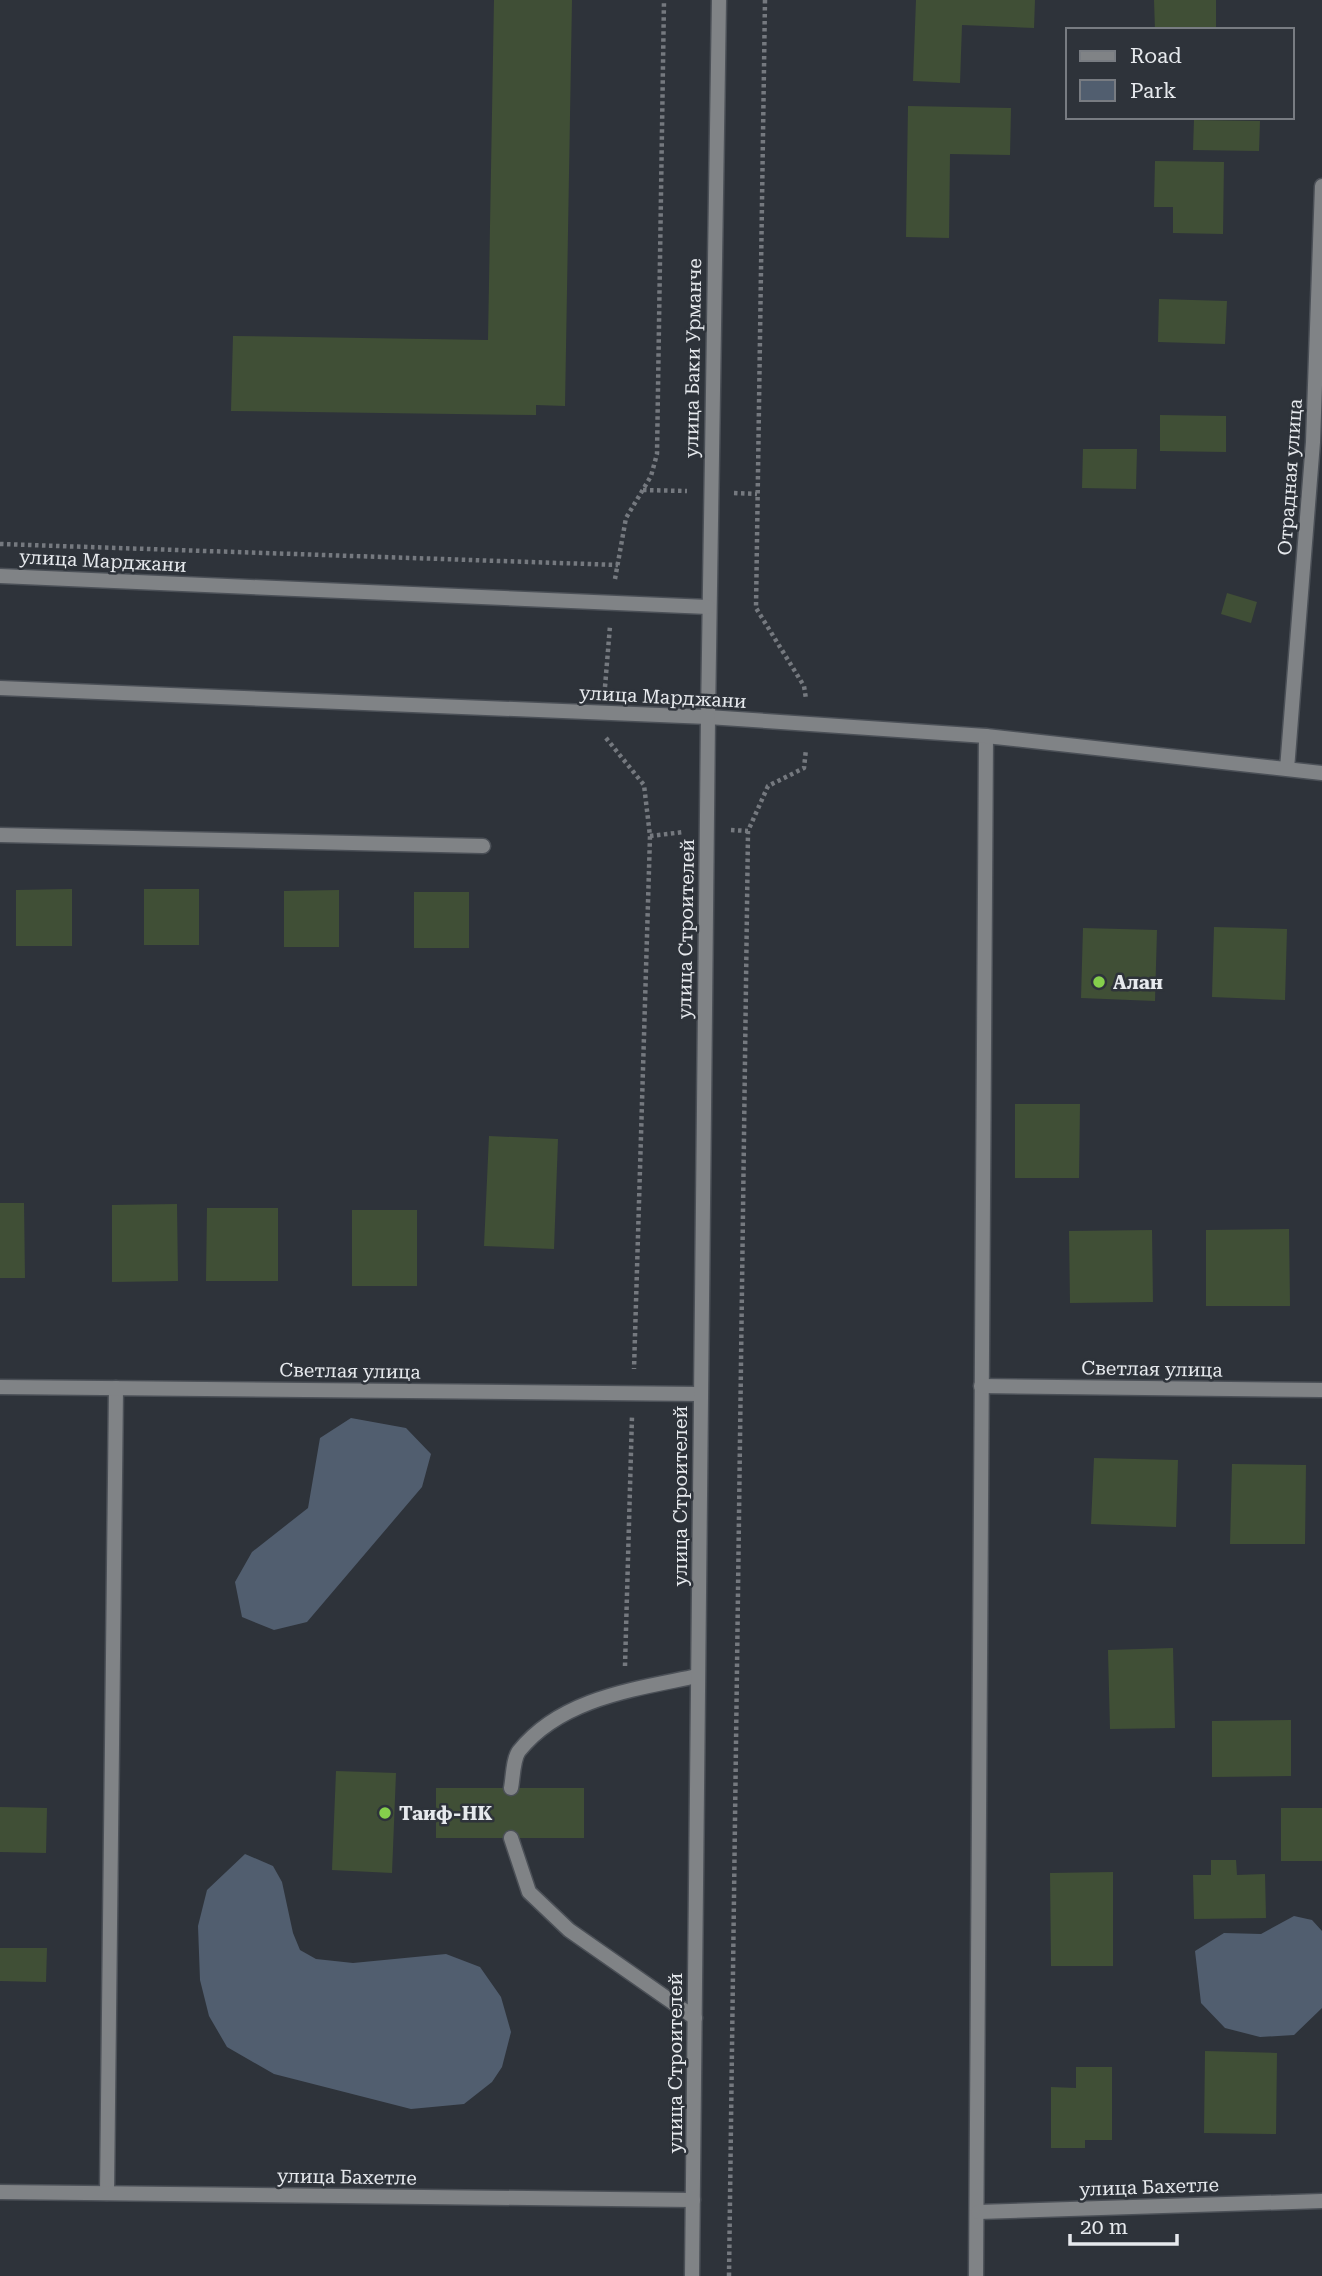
<svg xmlns="http://www.w3.org/2000/svg" width="1322" height="2276" font-family="'Roboto Serif',serif">
  <style>
    .green { fill: #515e6f }
    .building { fill: #404f36 }
    .lines { fill: none; stroke-linecap: round; stroke-linejoin: round }
    .service-casing { stroke: #4b5057; stroke-width: 17 }
    .minor-casing { stroke: #4b5057; stroke-width: 17 }
    .tertiary-casing { stroke: #4b5057; stroke-width: 17 }
    .path { stroke: #75797f; stroke-width: 4.5; stroke-dasharray: 3.5 3.5; stroke-linecap: butt }
    .service { stroke: #808386; stroke-width: 14 }
    .minor { stroke: #808386; stroke-width: 14 }
    .tertiary { stroke: #808386; stroke-width: 14 }
    .poi-dot { fill: #85cf4c; stroke: #2e333a; stroke-width: 2.5 }
    .labels { text-anchor: middle; dominant-baseline: central; stroke-width: 5; stroke-linejoin: round; paint-order: stroke }
    .street-label { font-size: 19px; fill: #e6e9ed; stroke: #2e333a }
    .poi-label { font-size: 19px; font-weight: bold; fill: #e6e9ed; stroke: #2e333a; text-anchor: start }
  </style>
  <rect width="100%" height="100%" fill="#2e333a"/>
  <path class="green" d="M 351,1418 L 406,1428 L 431,1454 L 422,1487 L 307,1622 L 274,1630 L 242,1617 L 235,1582 L 252,1552 L 308,1508 L 320,1438 Z
    M 245,1854 L 273,1866 L 282,1882 L 293,1933 L 300,1950 L 316,1959 L 353,1963 L 446,1954 L 480,1967 L 501,1997 L 511,2032 L 502,2067 L 492,2082 L 464,2104 L 411,2109 L 274,2074 L 227,2047 L 209,2016 L 200,1980 L 198,1926 L 207,1890 Z
    M 1294,1916 L 1312,1920 L 1322,1931 L 1322,2008 L 1294,2035 L 1260,2037 L 1225,2028 L 1201,2003 L 1195,1951 L 1224,1933 L 1261,1934 Z"/>
  <path class="building" d="M 494,0 L 572,0 L 565,406 L 536,405 L 536,415 L 231,411 L 233,336 L 488,340 Z
    M 916,0 L 1035,0 L 1034,28 L 962,25 L 960,83 L 913,81 Z
    M 1154,0 L 1216,0 L 1216,30 L 1155,30 Z
    M 908,106 L 1011,108 L 1010,155 L 950,154 L 949,238 L 906,237 Z
    M 1194,120 L 1260,121 L 1259,151 L 1193,150 Z
    M 1155,161 L 1224,162 L 1223,234 L 1173,233 L 1173,207 L 1154,207 Z
    M 1159,299 L 1227,301 L 1225,344 L 1158,342 Z
    M 1160,415 L 1226,416 L 1226,452 L 1160,451 Z
    M 1083,449 L 1137,449 L 1136,489 L 1082,488 Z
    M 1227,593 L 1257,602 L 1251,623 L 1221,614 Z
    M 72,889 L 72,946 L 16,946 L 16,890 Z
    M 144,889 L 199,889 L 199,945 L 144,945 Z
    M 339,890 L 339,947 L 284,947 L 284,891 Z
    M 414,892 L 469,892 L 469,948 L 414,948 Z
    M 1214,927 L 1287,929 L 1285,1000 L 1212,997 Z
    M 1083,928 L 1157,930 L 1155,1001 L 1081,998 Z
    M 1015,1104 L 1080,1104 L 1079,1178 L 1015,1178 Z
    M 489,1136 L 558,1139 L 554,1249 L 484,1246 Z
    M 0,1203 L 24,1203 L 25,1278 L 0,1278 Z
    M 177,1204 L 178,1281 L 112,1282 L 112,1205 Z
    M 207,1208 L 278,1208 L 278,1281 L 206,1281 Z
    M 352,1210 L 417,1210 L 417,1286 L 352,1286 Z
    M 1289,1229 L 1290,1306 L 1206,1306 L 1206,1230 Z
    M 1152,1230 L 1153,1302 L 1070,1303 L 1069,1231 Z
    M 1094,1458 L 1178,1460 L 1176,1527 L 1091,1524 Z
    M 1232,1464 L 1306,1465 L 1305,1544 L 1230,1544 Z
    M 1173,1648 L 1175,1728 L 1110,1729 L 1108,1650 Z
    M 1291,1720 L 1291,1776 L 1212,1777 L 1212,1721 Z
    M 336,1771 L 396,1773 L 392,1873 L 332,1870 Z
    M 436,1788 L 584,1788 L 584,1838 L 436,1838 Z
    M 0,1807 L 47,1808 L 46,1853 L 0,1852 Z
    M 1281,1808 L 1322,1808 L 1322,1861 L 1281,1861 Z
    M 1211,1860 L 1236,1860 L 1237,1875 L 1265,1874 L 1266,1918 L 1194,1919 L 1193,1875 L 1211,1875 Z
    M 1113,1872 L 1113,1966 L 1051,1966 L 1050,1873 Z
    M 0,1948 L 47,1948 L 46,1982 L 0,1981 Z
    M 1205,2051 L 1277,2053 L 1276,2134 L 1204,2133 Z
    M 1076,2067 L 1112,2067 L 1112,2140 L 1085,2140 L 1085,2148 L 1051,2148 L 1051,2087 L 1076,2088 Z"/>
  <g class="lines">
    <g class="service-casing">
      <path id="service" d="M 0,835 L 483,846
        M 511,1788 C 513,1778 513,1759 519,1751 C 561,1698 636,1689 697,1676
        M 511,1838 L 529,1892 L 569,1930 L 695,2018
        M 107,2193 L 116,1388
        M 976,2276 L 986,736"/>
    </g>
    <g class="minor-casing">
      <path id="minor" d="M 719,0 L 708,717 L 986,736 L 1322,773
        M 1287,769 L 1313,442 L 1322,186
        M 981,1386 L 1322,1390
        M 0,1387 L 700,1394
        M 0,2192 L 693,2200
        M 978,2212 L 1322,2201"/>
    </g>
    <g class="tertiary-casing">
      <path id="tertiary" d="M 0,576 L 708,607
        M 0,688 L 708,717 L 692,2276"/>
    </g>
    <path class="path" d="M 765,0 L 756,608 L 804,686 L 806,699
      M 643,490 L 687,491
      M 734,493 L 757,494
      M 0,544 L 618,565
      M 615,579 L 626,518 L 651,476 L 657,454 L 664,0
      M 605,687 L 610,626
      M 606,738 L 644,785 L 650,836 L 634,1369
      M 731,830 L 748,831
      M 650,836 L 684,832
      M 625,1666 L 632,1416
      M 729,2276 L 748,831 L 768,786 L 804,768 L 806,749"/>
    <use href="#service" class="service"/>
    <use href="#minor" class="minor"/>
    <use href="#tertiary" class="tertiary"/>
  </g>
  <g class="poi-dot">
    <circle cx="1099" cy="982" r="7"/>
    <circle cx="385" cy="1813" r="7"/>
  </g>
  <g class="labels">
    <g class="street-label">
      <text transform="translate(693 358) rotate(-89)">улица Баки Урманче</text>
      <text transform="translate(1290 477) rotate(-86)">Отрадная улица</text>
      <text transform="translate(103 561) rotate(3)">улица Марджани</text>
      <text transform="translate(663 697) rotate(3)">улица Марджани</text>
      <text transform="translate(686 929) rotate(-89)">улица Строителей</text>
      <text transform="translate(1152 1369) rotate(1)">Светлая улица</text>
      <text transform="translate(350 1371) rotate(1)">Светлая улица</text>
      <text transform="translate(680 1496) rotate(-90)">улица Строителей</text>
      <text transform="translate(675 2063) rotate(-90)">улица Строителей</text>
      <text transform="translate(347 2177) rotate(1)">улица Бахетле</text>
      <text transform="translate(1149 2187) rotate(-2)">улица Бахетле</text>
    </g>
    <g class="poi-label">
      <text x="1113" y="982">Алан</text>
      <text x="399" y="1813">Таиф-НК</text>
    </g>
  </g>
  <rect x="1066" y="28" width="228" height="91" fill="#2e333a" stroke="#787c82" stroke-width="2"/>
  <rect x="1080" y="51" width="35" height="10" fill="#808386" stroke="#787c82" stroke-width="2"/>
  <text x="1130" y="63" font-size="21" fill="#e6e9ed">Road</text>
  <rect x="1080" y="80" width="35" height="21" fill="#515e6f" stroke="#787c82" stroke-width="2"/>
  <text x="1130" y="98" font-size="21" fill="#e6e9ed">Park</text>
  <path d="M1070 2234v10h107v-10" fill="none" stroke="#e6e9ed" stroke-width="3.5"/>
  <text x="1080" y="2234" font-size="21" fill="#e6e9ed" stroke="#2e333a" stroke-width="5" paint-order="stroke">20 m</text>
</svg>
